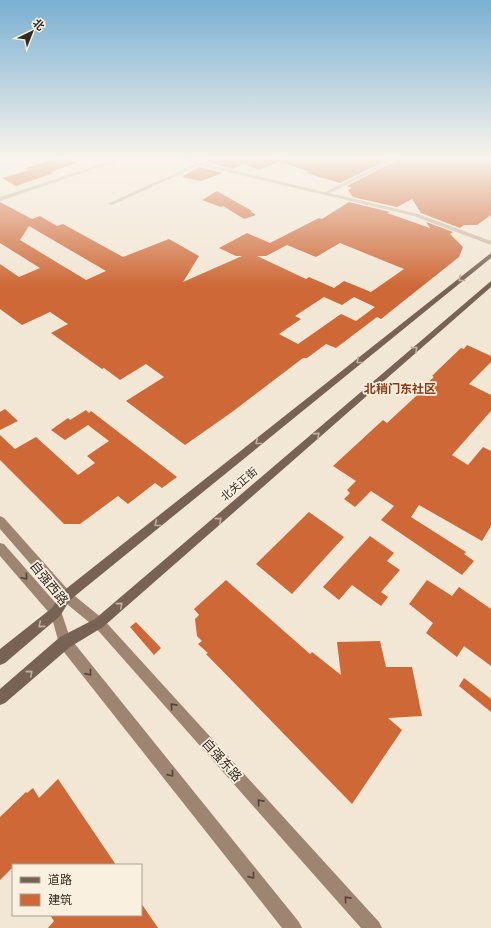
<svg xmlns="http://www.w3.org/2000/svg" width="491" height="928" font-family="'PT Sans','Noto Sans SC',sans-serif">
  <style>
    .building { fill: #ce6836; fill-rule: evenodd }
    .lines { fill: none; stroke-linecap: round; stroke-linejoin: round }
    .minor { fill: #cab7a0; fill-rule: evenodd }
    .tertiary { fill: #cab7a0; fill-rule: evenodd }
    .secondary { fill: #9e8572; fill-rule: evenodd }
    .primary { fill: #776253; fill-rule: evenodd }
    .oneway { stroke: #bfb0a1 }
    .oneway2 { stroke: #53453b }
    .labels { text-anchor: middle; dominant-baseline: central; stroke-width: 3.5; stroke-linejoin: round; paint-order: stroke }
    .street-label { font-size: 11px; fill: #332a24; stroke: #faf0e0 }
    .neighbourhood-label { font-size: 12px; font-weight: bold; fill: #873c18; stroke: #faf0e0 }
    .near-street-label { font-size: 13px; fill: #332a24; stroke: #faf0e0 }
  </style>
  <rect width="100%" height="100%" fill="#f2e6d4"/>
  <path class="building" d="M 62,157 L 77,163 L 50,172 L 54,173 L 16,186 L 2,178 L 29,170 L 25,168 Z
    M 214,157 L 268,157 L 281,161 L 259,170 L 243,164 L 233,169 L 205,162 Z
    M 294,157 L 394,157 L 340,183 L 306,173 L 309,172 L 281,162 Z
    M 403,157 L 491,158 L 491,215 L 477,225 L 464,225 L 460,228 L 421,213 L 412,199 L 397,207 L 353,197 L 348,190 L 352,188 L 347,186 Z
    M 199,167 L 223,173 L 201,181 L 182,177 Z
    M 217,191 L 252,211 L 250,211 L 256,215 L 244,219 L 223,206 L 221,207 L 202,200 Z
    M 0,202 L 32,219 L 40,216 L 57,226 L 63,224 L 123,257 L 169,239 L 199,256 L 183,282 L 242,256 L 236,256 L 219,248 L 247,233 L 270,243 L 319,218 L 322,219 L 349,202 L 390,212 L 387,213 L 430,228 L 426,222 L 453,232 L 450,234 L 463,247 L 459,257 L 381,319 L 377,317 L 336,348 L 326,344 L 307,358 L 303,358 L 232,412 L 185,445 L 126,401 L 164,377 L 146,364 L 120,380 L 104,368 L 102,369 L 51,333 L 68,324 L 50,312 L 22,325 L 0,309 L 0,264 L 19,277 L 40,268 L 0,243 ZM 29,226 L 106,271 L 86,280 L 20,240 ZM 340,243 L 404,269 L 371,292 L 344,281 L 334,288 L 309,277 L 306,279 L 257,256 L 266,256 L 287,245 L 316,257 ZM 324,297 L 342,305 L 354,297 L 375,307 L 356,321 L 341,314 L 298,344 L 279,334 L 301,319 L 295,316 Z
    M 467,345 L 491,356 L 491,362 L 469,384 L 491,395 L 491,411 L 452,455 L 468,465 L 483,447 L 491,451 L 491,526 L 482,541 L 419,505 L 411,517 L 466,552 L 464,554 L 474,561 L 462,575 L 381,520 L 394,506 L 371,491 L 355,507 L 344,499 L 350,493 L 347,490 L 356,481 L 333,466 L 383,420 L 387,423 L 428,385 L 426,384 L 434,377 L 432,376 L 439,369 L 461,348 L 464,349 Z
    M 5,409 L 18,421 L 0,430 L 0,412 Z
    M 86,410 L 89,413 L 91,411 L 177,477 L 162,488 L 155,483 L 128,504 L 118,496 L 80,524 L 64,524 L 0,460 L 0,435 L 15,449 L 36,437 L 78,475 L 95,463 L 87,456 L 109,441 L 88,425 L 65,440 L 51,430 L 68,418 L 70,420 Z
    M 309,512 L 344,537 L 292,594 L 256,564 Z
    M 370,536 L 394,553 L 387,561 L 400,570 L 381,592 L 388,597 L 381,606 L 352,585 L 339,600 L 323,587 Z
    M 226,580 L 310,654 L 312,652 L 341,675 L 337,642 L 380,641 L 386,667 L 412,667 L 422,716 L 388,718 L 402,730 L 352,804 L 206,654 L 208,653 L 198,644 L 202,641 L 197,636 L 195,619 L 199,615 L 194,609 Z
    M 427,580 L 452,596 L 459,587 L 491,609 L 491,666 L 464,646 L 457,657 L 426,633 L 433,623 L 409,604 Z
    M 136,622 L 161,648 L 154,655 L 130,627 Z
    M 464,678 L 491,699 L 491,712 L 459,686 Z
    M 58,779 L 116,865 L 13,865 L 13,867 L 0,880 L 0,817 L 26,792 L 27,793 L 33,788 L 39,798 Z
    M 141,903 L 158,928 L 48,928 L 54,921 L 50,915 L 141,915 Z"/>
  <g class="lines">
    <path class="minor" d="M 123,157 L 129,157 L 0,201 L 0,197 Z
      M 397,157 L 402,157 L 328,194 L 323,193 Z
      M 198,163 L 202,164 L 112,205 L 107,204 Z"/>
    <path class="tertiary" d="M 179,157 L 185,157 L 202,163 L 418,214 L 491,241 L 491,245 L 414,216 L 198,165 Z"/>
    <path class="secondary" d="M 0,516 L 4,518 L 70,592 L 103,619 L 379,922 L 382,928 L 361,928 L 95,627 L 62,600 L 0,529 Z
      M 0,543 L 4,544 L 60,608 L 70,638 L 299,922 L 302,928 L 282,928 L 60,647 L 51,615 L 0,556 Z"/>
    <path class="primary" d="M 491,253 L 491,258 L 70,600 L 60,616 L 5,663 L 0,665 L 0,649 L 52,608 L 62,592 Z
      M 491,281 L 491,287 L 103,627 L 70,647 L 5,703 L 0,705 L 0,689 L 60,637 L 95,619 Z"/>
  </g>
  <defs><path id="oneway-chevron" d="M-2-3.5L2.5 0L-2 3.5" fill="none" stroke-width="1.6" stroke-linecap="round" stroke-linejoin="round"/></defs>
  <g class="oneway">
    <use href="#oneway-chevron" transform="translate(461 279) rotate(141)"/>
    <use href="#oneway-chevron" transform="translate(415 349) rotate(-41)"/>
    <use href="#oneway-chevron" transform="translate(359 361) rotate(141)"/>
    <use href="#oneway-chevron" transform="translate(317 435) rotate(-41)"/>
    <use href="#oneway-chevron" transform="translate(258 442) rotate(141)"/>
    <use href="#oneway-chevron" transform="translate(219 520) rotate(-41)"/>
    <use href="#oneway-chevron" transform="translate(157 524) rotate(141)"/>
    <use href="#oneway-chevron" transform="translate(120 605) rotate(-40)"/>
    <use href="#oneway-chevron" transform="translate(41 625) rotate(140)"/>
    <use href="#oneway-chevron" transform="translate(30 673) rotate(-41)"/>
  </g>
  <g class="oneway2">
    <use href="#oneway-chevron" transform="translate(25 577) rotate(50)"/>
    <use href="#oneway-chevron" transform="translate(89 673) rotate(51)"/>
    <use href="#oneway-chevron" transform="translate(173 706) rotate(-132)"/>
    <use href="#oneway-chevron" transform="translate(171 774) rotate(51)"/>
    <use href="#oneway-chevron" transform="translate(260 802) rotate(-132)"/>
    <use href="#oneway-chevron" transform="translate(252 876) rotate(51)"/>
    <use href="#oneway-chevron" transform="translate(347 899) rotate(-132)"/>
  </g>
  <linearGradient id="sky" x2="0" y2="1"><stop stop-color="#79b0d2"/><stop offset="0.55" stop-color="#f9f4ec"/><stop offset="1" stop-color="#f9f4ec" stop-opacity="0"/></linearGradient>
  <rect width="491" height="287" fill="url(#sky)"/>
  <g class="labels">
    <g class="street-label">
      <text transform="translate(239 484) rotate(-41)">北关正街</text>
    </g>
    <g class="neighbourhood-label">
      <text x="400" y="388">北稍门东社区</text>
    </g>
    <g class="near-street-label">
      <text transform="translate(49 583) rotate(51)">自强西路</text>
      <text transform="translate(222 760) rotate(48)">自强东路</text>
    </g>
  </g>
  <rect x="12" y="864" width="130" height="52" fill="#faf0e0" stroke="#aaa195"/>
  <rect x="20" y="877" width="20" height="6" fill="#776253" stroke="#aaa195"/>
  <text x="48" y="884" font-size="12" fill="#332a24">道路</text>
  <rect x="20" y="894" width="20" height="12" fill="#ce6836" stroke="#aaa195"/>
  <text x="48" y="904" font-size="12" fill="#332a24">建筑</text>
  <g transform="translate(32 32) rotate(43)" stroke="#faf0e0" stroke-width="3" paint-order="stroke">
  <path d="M0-3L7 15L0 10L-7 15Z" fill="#332a24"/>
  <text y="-6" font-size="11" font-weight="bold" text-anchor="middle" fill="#332a24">北</text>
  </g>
</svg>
